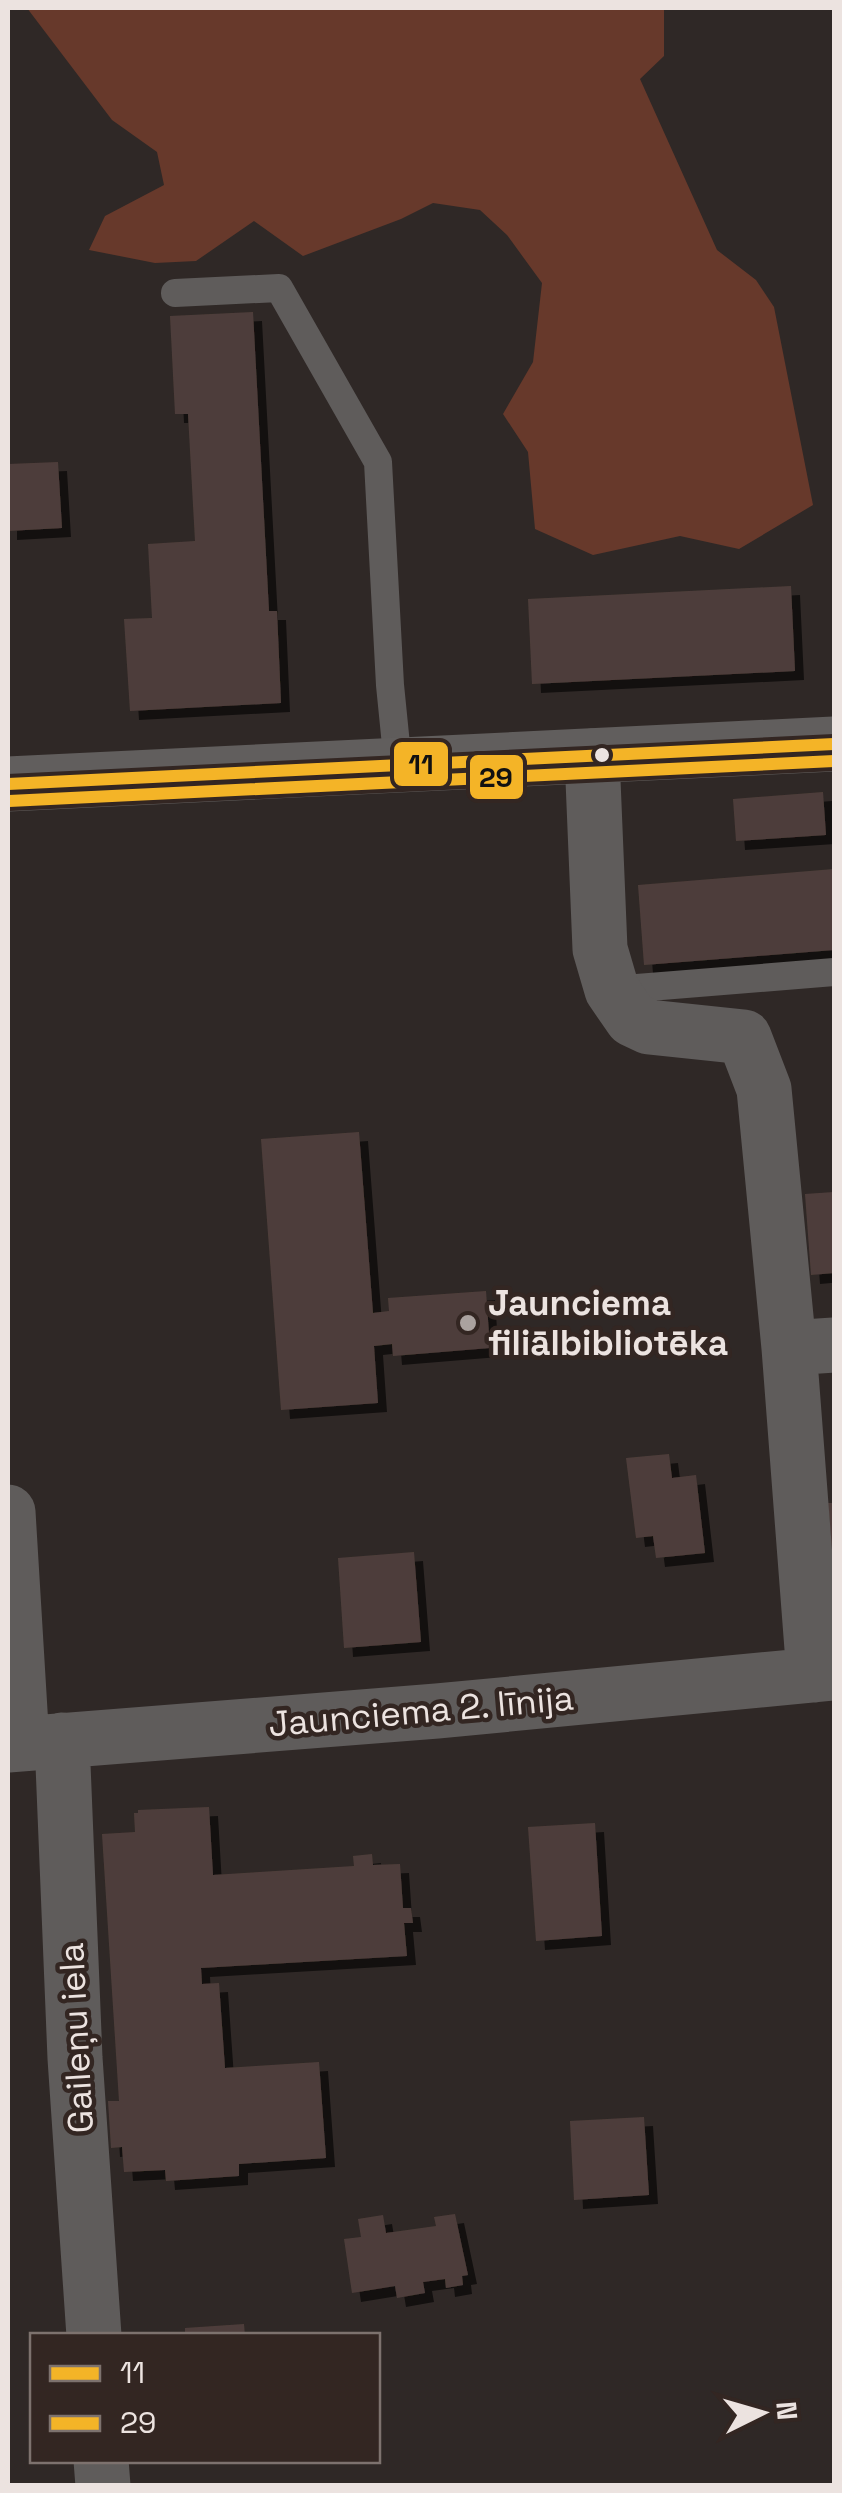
<svg xmlns="http://www.w3.org/2000/svg" width="842" height="2493" font-family="'Space Grotesk',sans-serif">
  <style>
    .green { fill: #67392b }
    .building { fill: #4e3e3a; filter: url(#shadow) }
    .lines { fill: none; stroke-linecap: round; stroke-linejoin: round }
    .service { stroke: #5f5c5b; stroke-width: 28 }
    .minor { stroke: #5f5c5b; stroke-width: 55 }
    .secondary { stroke: #615e5d; stroke-width: 55 }
    .bus-1-casing { stroke: #332622; stroke-width: 20 }
    .bus-2-casing { stroke: #332622; stroke-width: 20 }
    .bus-1 { stroke: #f4b427; stroke-width: 12 }
    .bus-2 { stroke: #f4b427; stroke-width: 12 }
    .bus-dot { fill: #ece3e0; stroke: #332622; stroke-width: 4 }
    .poi-dot { fill: #aaa29f; stroke: #332622; stroke-width: 4 }
    .labels { text-anchor: middle; dominant-baseline: central; stroke-width: 9; stroke-linejoin: round; paint-order: stroke }
    .poi-label { font-size: 35px; font-weight: bold; fill: #ece3e0; stroke: #332622; text-anchor: start }
    .street-label { font-size: 35px; fill: #ece3e0; stroke: #332622 }
    .line-badge { stroke: #332622; stroke-width: 4 }
    .pale-badge-label { font-size: 28px; text-anchor: middle; font-weight: bold; fill: #111 }
  </style>
  <defs>
    <filter id="shadow"><feDropShadow dx="9" dy="9" stdDeviation="0" flood-color="#0009"/></filter>
  </defs>
  <rect width="100%" height="100%" fill="#2f2826"/>
  <path class="green" d="M 27,8 L 664,8 L 664,56 L 640,79 L 717,250 L 756,280 L 774,307 L 813,505 L 739,549 L 680,536 L 593,555 L 535,529 L 528,452 L 503,414 L 533,362 L 542,283 L 507,235 L 480,210 L 433,203 L 401,219 L 303,256 L 254,221 L 196,261 L 155,263 L 89,250 L 105,216 L 164,185 L 157,152 L 112,120 Z"/>
  <path class="building" d="M 253,312 L 269,611 L 277,611 L 281,703 L 130,711 L 124,619 L 152,618 L 148,544 L 195,541 L 188,414 L 175,414 L 170,316 Z
    M 58,462 L 62,528 L 8,531 L 8,464 Z
    M 791,586 L 795,671 L 532,684 L 528,599 Z
    M 823,792 L 826,835 L 736,841 L 733,799 Z
    M 834,869 L 834,950 L 644,965 L 638,885 Z
    M 359,1132 L 373,1313 L 389,1311 L 388,1298 L 486,1291 L 490,1348 L 393,1356 L 392,1344 L 374,1346 L 378,1403 L 281,1410 L 261,1139 Z
    M 834,1192 L 834,1273 L 811,1275 L 805,1194 Z
    M 669,1454 L 672,1478 L 696,1475 L 705,1553 L 656,1558 L 653,1536 L 636,1538 L 626,1458 Z
    M 828,1503 L 834,1503 L 834,1554 L 832,1554 Z
    M 414,1552 L 421,1642 L 344,1648 L 338,1558 Z
    M 209,1807 L 213,1875 L 354,1866 L 353,1856 L 372,1854 L 373,1865 L 400,1864 L 403,1908 L 411,1908 L 413,1923 L 404,1923 L 407,1956 L 201,1968 L 202,1984 L 219,1983 L 225,2068 L 319,2062 L 326,2158 L 239,2164 L 239,2176 L 166,2181 L 165,2170 L 124,2172 L 122,2147 L 111,2148 L 108,2101 L 119,2101 L 102,1834 L 135,1832 L 134,1813 L 138,1813 L 138,1810 Z
    M 595,1823 L 602,1936 L 536,1941 L 528,1827 Z
    M 644,2117 L 649,2195 L 574,2200 L 570,2121 Z
    M 455,2214 L 468,2275 L 462,2276 L 463,2285 L 446,2288 L 445,2279 L 423,2282 L 425,2293 L 397,2298 L 395,2286 L 352,2293 L 344,2239 L 361,2237 L 358,2219 L 383,2215 L 386,2233 L 436,2226 L 434,2217 Z
    M 244,2324 L 245,2336 L 185,2336 L 185,2328 Z"/>
  <g class="lines">
    <path class="service" d="M 175,293 L 279,288 L 378,462 L 390,685 L 398,765
      M 612,990 L 834,972"/>
    <path class="minor" d="M 592,756 L 600,949 L 612,990 L 632,1019 L 649,1027 L 744,1037 L 764,1089 L 789,1348 L 814,1675
      M 789,1348 L 834,1345
      M 8,1512 L 22,1744
      M 62,1740 L 75,2058 L 94,2336
      M 8,1745 L 437,1711 L 834,1673
      M 101,2460 L 103,2486"/>
    <path class="secondary" d="M 8,784 L 834,744"/>
    <g class="bus-1-casing">
      <path id="bus-1" d="M 8,784 L 834,744"/>
    </g>
    <g class="bus-2-casing">
      <path id="bus-2" d="M 9,801 L 834,761"/>
    </g>
    <use href="#bus-1" class="bus-1"/>
    <use href="#bus-2" class="bus-2"/>
  </g>
  <circle class="bus-dot" cx="602" cy="755" r="9"/>
  <circle class="poi-dot" cx="468" cy="1323" r="10"/>
  <g class="labels">
    <g class="poi-label">
      <text x="488" y="1303">Jaunciema<tspan x="488" dy="40">filiālbibliotēka</tspan></text>
    </g>
    <g class="street-label">
      <text transform="translate(421 1711) rotate(-5)">Jaunciema 2. līnija</text>
      <text transform="translate(76 2038) rotate(-93)">Gaileņu iela</text>
    </g>
  </g>
  <g class="line-badge">
    <rect x="392" y="740" width="58" height="48" rx="10" fill="#f4b427"/>
    <rect x="468" y="753" width="57" height="48" rx="10" fill="#f4b427"/>
  </g>
  <g class="pale-badge-label">
    <text x="421" y="774">11</text>
    <text x="496" y="787">29</text>
  </g>
  <rect width="842" height="2493" fill="none" stroke="#ece3e0" stroke-width="20"/>
  <rect x="30" y="2333" width="350" height="130" fill="#332622" stroke="#7d726e" stroke-width="2.5"/>
  <rect x="50" y="2366" width="50" height="15" fill="#f4b427" stroke="#7d726e" stroke-width="2.5"/>
  <text x="120" y="2383" font-size="30" fill="#ece3e0">11</text>
  <rect x="50" y="2416" width="50" height="15" fill="#f4b427" stroke="#7d726e" stroke-width="2.5"/>
  <text x="120" y="2433" font-size="30" fill="#ece3e0">29</text>
  <g transform="translate(762 2413) rotate(85)" stroke="#332622" stroke-width="8" paint-order="stroke">
  <path d="M0-8L18 38L0 25L-18 38Z" fill="#ece3e0"/>
  <text y="-15" font-size="28" font-weight="bold" text-anchor="middle" fill="#ece3e0">N</text>
  </g>
</svg>
